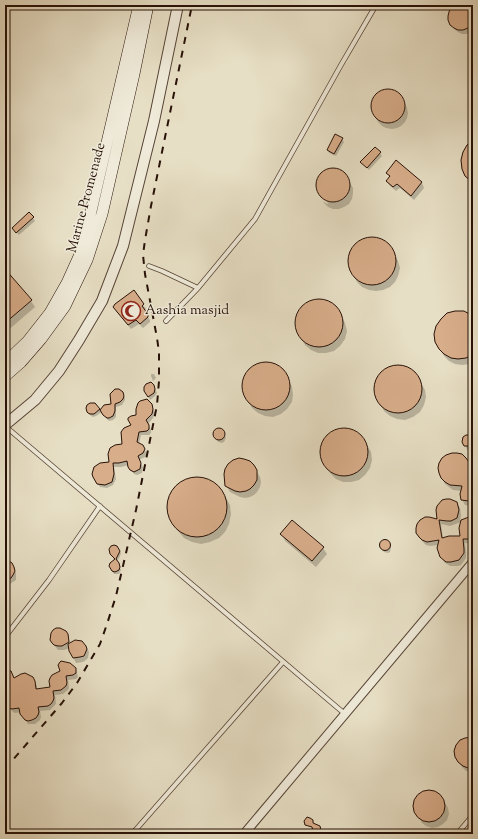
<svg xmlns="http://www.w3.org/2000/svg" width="478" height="839" font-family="'Sorts Mill Goudy',serif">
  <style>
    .shadow { fill: #0003; fill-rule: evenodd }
    .building { fill: #d8ad8a; stroke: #271107 }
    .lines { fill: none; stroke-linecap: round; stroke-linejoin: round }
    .service-casing { stroke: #574436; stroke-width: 5.5 }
    .minor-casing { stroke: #574436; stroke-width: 10 }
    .tertiary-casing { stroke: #574436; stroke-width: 12 }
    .secondary-casing { stroke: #271107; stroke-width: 12 }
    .service { stroke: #efead9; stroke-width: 4 }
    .minor { stroke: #efead9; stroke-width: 8 }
    .tertiary { stroke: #efead9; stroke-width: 10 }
    .secondary { stroke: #efead9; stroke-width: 11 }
    .rail { stroke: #271107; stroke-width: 2; stroke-dasharray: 7 7; stroke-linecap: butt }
    .labels { text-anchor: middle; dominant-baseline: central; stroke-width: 3; stroke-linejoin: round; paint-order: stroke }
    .street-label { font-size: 14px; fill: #271107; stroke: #efead9 }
    .poi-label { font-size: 14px; fill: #271107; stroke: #efead9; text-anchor: start }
  </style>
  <rect width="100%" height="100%" fill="#e7dfc5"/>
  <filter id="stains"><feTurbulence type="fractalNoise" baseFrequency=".005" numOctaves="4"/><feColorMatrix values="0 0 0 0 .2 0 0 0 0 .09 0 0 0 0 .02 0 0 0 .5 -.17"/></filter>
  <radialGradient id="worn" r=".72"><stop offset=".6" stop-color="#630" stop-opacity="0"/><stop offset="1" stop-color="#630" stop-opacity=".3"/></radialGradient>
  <path class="shadow" d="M 456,5 L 466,5 L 472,9 L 473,11 L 473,31 L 470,33 L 466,34 L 462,34 L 458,32 L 454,29 L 449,20 Z
    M 386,89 L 391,90 L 396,92 L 401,96 L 407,108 L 408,113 L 407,118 L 405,122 L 401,126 L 397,128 L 392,129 L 386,128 L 382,126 L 378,122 L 372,111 L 371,105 L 372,99 L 376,94 L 380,91 Z
    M 342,139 L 344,142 L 336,156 L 329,153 L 328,150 Z
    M 375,148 L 380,153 L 382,156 L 369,170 L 362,162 Z
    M 397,161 L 422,183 L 424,188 L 414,200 L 400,188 L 396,191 L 390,186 L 387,181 L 390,178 L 387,173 Z
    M 333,169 L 338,170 L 343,172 L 346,176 L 353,188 L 353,193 L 352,199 L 349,204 L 344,207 L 339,209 L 333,209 L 328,207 L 324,203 L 323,201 L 327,204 L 328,203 L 320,195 L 317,190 L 316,185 L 317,180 L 323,172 L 328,170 Z
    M 33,218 L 35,221 L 19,235 L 15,231 Z
    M 369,238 L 377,238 L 385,242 L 391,247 L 398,261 L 400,268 L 398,276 L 395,282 L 390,287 L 383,290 L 376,291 L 369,290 L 362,287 L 357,282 L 350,268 L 349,260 L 351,252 L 355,245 L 362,240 Z
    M 5,270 L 31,301 L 35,307 L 5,333 Z
    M 134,292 L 143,305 L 146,309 L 144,311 L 150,320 L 150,322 L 143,328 L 139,324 L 131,329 L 117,312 L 114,307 Z
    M 319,300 L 327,301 L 333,305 L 338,310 L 345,323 L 347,331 L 345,339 L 340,346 L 334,351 L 326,353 L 318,353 L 311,350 L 305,345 L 297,330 L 296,323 L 297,316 L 301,309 L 306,304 L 312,301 Z
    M 473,317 L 473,362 L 469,364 L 462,365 L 455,364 L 449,361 L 444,356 L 440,349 Z
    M 266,363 L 274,364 L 280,368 L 285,373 L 292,387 L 293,395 L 292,402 L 287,409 L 281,414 L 273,417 L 265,416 L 258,413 L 252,408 L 244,393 L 243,386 L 244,379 L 248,373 L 253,368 L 259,364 Z
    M 399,366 L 406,367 L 412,371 L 417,376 L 425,390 L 426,397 L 424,405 L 420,412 L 413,417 L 405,420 L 397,419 L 390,416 L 384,411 L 376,396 L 375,389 L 376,382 L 380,376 L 385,371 L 391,367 Z
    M 151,374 L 154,374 L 156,378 L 153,381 L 151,376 Z
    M 154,386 L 157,393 L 155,396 L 150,400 L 145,389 Z
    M 120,391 L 125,398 L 125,400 L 122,405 L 116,407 L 116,417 L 113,420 L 109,421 L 106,418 L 102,412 L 96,416 L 93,417 L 90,415 L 87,410 L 100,409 L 100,411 L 105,406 L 112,404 Z
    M 151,404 L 155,413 L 153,418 L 148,424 L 151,430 L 151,433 L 149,435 L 141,435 L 139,444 L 142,445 L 147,454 L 145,457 L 139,460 L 143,467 L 142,473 L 137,475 L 134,474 L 129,465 L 121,467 L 114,467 L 116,479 L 113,485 L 107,488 L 100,487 L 95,480 L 110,463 L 123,445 L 137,416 Z
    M 220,429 L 223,431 L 226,438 L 224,442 L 221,443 L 217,441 L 215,437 L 214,432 L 216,430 Z
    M 344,429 L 352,430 L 358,433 L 363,438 L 371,452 L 372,460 L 370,468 L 365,475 L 359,480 L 351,482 L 343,482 L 336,479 L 330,473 L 322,459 L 321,452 L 322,445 L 326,438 L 331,433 L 337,430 Z
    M 473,438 L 473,450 L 468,451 L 463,442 Z
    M 468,463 L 473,473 L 473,505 L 470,506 L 465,505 L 462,500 L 461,494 L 462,491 L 453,490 L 445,484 L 442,478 Z
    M 253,465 L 260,477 L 261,482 L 260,487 L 257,492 L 254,495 L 250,497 L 245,498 L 240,497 L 230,492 L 226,485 Z
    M 194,478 L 204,478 L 213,482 L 221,489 L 230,505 L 231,514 L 229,524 L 225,532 L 219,538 L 210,542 L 201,544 L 192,542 L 184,538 L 178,531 L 169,516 L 168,506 L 170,496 L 176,487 L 184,481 Z
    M 457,503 L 460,508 L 461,515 L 460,521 L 469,518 L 473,518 L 473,544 L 465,543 L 466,554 L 466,558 L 461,565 L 458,566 L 450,566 L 444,562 L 441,556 L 439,545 L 430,546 L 426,545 L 423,542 L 417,533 L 438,521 ZM 461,522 L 461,537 L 443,539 L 441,524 L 450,526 Z
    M 5,520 L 8,525 L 8,529 L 5,532 Z
    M 282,534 L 323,548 L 327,554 L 316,567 L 285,541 Z
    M 384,541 L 388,541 L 391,547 L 390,552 L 388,553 L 384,552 L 380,546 L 381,543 Z
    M 117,547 L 121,553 L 120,556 L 117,562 L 121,570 L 119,574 L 114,574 L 110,568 L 115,560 L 110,554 Z
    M 5,561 L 11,564 L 16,573 L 16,580 L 10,584 L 5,584 Z
    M 5,619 L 8,623 L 8,628 L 7,633 L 5,635 Z
    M 68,637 L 70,644 L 86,646 L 89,652 L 88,658 L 86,660 L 83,662 L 76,663 L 70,651 L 70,648 L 64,650 L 58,650 L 54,645 Z
    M 75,668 L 77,673 L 78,677 L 76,679 L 68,680 L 69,688 L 68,690 L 63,694 L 55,695 L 56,703 L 55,705 L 50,710 L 40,711 L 41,717 L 40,720 L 35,724 L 28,724 L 24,718 L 21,712 L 15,713 L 13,712 L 7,705 L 5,705 L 5,672 L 14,679 L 35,683 L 37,686 L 37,690 L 51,688 Z
    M 473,739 L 473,772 L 472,772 L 466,771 L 462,767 L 456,757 Z
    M 431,790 L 437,792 L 441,796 L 448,808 L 449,814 L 447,820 L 443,824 L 438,827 L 432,828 L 426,826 L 422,823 L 415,810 L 414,804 L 416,798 L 420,794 L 425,791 Z"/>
  <path class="building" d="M 454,5 L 469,5 L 472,8 L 473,23 L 468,28 L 463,30 L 458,30 L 454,28 L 450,25 L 448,20 L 448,16 L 450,8 Z
    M371 106a17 17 0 1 1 34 0a17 17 0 1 1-34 0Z
    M 335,134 L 343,138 L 334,154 L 327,150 Z
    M 473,141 L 473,183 L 465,176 L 462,169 L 461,160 L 463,152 L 467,145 Z
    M 375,147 L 381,152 L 367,168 L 360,162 Z
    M 396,160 L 422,182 L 411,196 L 397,184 L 393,187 L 386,181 L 390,176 L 386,173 Z
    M316 185a17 17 0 1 1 34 0a17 17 0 1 1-34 0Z
    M 29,212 L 34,217 L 16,233 L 12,228 Z
    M348 261a24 24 0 1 1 48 0a24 24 0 1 1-48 0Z
    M 5,269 L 32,300 L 5,323 Z
    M 134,290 L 144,304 L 142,306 L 148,314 L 148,317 L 140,324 L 136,320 L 128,325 L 113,307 L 115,304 Z
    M295 323a24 24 0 1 1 48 0a24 24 0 1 1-48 0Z
    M 455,311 L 464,311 L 473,316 L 473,354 L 466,358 L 458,359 L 451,358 L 444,354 L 439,349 L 435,342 L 434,334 L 436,326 L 441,319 L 447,313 Z
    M242 386a24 24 0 1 1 48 0a24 24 0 1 1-48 0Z
    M374 389a24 24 0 1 1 48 0a24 24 0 1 1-48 0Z
    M 151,382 L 154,385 L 155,389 L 154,393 L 148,397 L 144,391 L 144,387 L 146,384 Z
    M 115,389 L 119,389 L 123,392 L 124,396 L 123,399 L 120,402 L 115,404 L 115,411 L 113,416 L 109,418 L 107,418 L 103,415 L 100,410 L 104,405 L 111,404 L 110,394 Z
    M 147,399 L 152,404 L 153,409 L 152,414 L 146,420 L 149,425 L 149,429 L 147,431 L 139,432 L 137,442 L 143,445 L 145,449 L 143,453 L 138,456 L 141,463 L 140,469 L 134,472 L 130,470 L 128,467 L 127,461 L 119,463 L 113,463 L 114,474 L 112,482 L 105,485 L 97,484 L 93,477 L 92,474 L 94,467 L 100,463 L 109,462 L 108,454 L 110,448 L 115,445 L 122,444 L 121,432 L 124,428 L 131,425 L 128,420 L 128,418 L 131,416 L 136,415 L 136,409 L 138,403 L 140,401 Z
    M 90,403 L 95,403 L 100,409 L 94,414 L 90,414 L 88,413 L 87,412 L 86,408 L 87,405 Z
    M213 434a6 6 0 1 1 12 0a6 6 0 1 1-12 0Z
    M320 452a24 24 0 1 1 48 0a24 24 0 1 1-48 0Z
    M 466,435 L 470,435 L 473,438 L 473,443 L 470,446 L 464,446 L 462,442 L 463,437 Z
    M 452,453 L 457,453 L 462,454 L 466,458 L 469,462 L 473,475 L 473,498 L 469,501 L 461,500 L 460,494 L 462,486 L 450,485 L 445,482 L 441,478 L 439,473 L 438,468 L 439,463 L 442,458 L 446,455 Z
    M 239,458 L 244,459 L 250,461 L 254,465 L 257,470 L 257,480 L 254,485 L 250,489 L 246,491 L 240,492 L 235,491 L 225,486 L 224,474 L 225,469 L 228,464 L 233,460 Z
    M167 507a30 30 0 1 1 60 0a30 30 0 1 1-60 0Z
    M 446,499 L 450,499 L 457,502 L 459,510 L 457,518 L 451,521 L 447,521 L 439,520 L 442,538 L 449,536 L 460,536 L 459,528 L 461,520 L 469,517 L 473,517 L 473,539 L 463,539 L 464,549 L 464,553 L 459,560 L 451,562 L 446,562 L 440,557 L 437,548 L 439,540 L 427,542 L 422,540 L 419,537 L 416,533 L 416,528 L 417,524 L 420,520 L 425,517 L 429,517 L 437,519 L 436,510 L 437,506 L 442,500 Z
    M 292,520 L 324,547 L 312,561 L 280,534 Z
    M379.5 545a5.5 5.5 0 1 1 11 0a5.5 5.5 0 1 1-11 0Z
    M 114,545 L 117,546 L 120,551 L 116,559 L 119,563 L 120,567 L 119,570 L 115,572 L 112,571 L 109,566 L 110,563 L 115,559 L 110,554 L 109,549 L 111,546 Z
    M 5,560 L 9,561 L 12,563 L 14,567 L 15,571 L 13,575 L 11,578 L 5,581 Z
    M 56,628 L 60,628 L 66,631 L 68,634 L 69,642 L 62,646 L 58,646 L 54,645 L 52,643 L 50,640 L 51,633 L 53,630 Z
    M 75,640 L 82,641 L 86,646 L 87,649 L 84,656 L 80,657 L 73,658 L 69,651 L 68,644 Z
    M 61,661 L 70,663 L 76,668 L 76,673 L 73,675 L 66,676 L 67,683 L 66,686 L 61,690 L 53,691 L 54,698 L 53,701 L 51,704 L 48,706 L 38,707 L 39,712 L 38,715 L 36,718 L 32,720 L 28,721 L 25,720 L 20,714 L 19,708 L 12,709 L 9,708 L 5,705 L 5,669 L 11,671 L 14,678 L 21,674 L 25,673 L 33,677 L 35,681 L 36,689 L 50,687 L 49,681 L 50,678 L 52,675 L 60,671 L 58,665 L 60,662 Z
    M 473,737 L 473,767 L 468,768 L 463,766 L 458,762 L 455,757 L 454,751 L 456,745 L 460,740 L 465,738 Z
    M413 806a16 16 0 1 1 32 0a16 16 0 1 1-32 0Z
    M 307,817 L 310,818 L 313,820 L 313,823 L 320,826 L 322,834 L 316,834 L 313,831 L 312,827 L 305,825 L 304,821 Z"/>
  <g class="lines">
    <g class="service-casing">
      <path id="service" d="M 149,266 L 162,271 L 198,288
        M 166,321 L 198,288 L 255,219 L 341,65 L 376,5
        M 5,426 L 345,714
        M 5,637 L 49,580 L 100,506
        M 132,834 L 283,662
        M 457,834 L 473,815"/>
    </g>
    <g class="minor-casing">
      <path id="minor" d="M 244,834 L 473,562"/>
    </g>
    <g class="tertiary-casing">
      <path id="tertiary" d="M 5,425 L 35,400 L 59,371 L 79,340 L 102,301 L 123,246 L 154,121 L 178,5"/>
    </g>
    <g class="secondary-casing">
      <path id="secondary" d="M 5,363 L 28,341 L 50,313 L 67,283 L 82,250 L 139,5
        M 5,376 L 21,362 L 41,339 L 65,306 L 87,260 L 102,214 L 134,74 L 148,5"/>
    </g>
    <use href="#service" class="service"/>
    <use href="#minor" class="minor"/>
    <use href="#tertiary" class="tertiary"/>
    <use href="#secondary" class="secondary"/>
    <path class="rail" d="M 5,769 L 62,703 L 77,683 L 100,644 L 107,624 L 116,596 L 136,510 L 157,405 L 159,381 L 159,352 L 157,338 L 145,274 L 143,255 L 145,240 L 151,206 L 192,5"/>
  </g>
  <defs>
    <g id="mosque-ring" transform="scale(1)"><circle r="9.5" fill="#efead9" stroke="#8f2418" stroke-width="1.5"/><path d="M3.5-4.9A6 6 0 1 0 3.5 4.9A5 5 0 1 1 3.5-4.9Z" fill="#8f2418"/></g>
  </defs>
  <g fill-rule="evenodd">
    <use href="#mosque-ring" x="131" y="311"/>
  </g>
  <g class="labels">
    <g class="street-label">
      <text transform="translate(87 198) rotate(-75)">Marine Promenade</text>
    </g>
    <g class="poi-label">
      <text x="145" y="311">Aashia masjid</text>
    </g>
  </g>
  <rect width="478" height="839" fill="none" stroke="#e7dfc5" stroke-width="20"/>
  <rect x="6" y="6" width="466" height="827" fill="none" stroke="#271107" stroke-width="2"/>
  <rect x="10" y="10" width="458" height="819" fill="none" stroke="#271107"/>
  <rect width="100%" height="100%" filter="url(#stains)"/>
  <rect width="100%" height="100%" fill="url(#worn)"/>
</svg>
